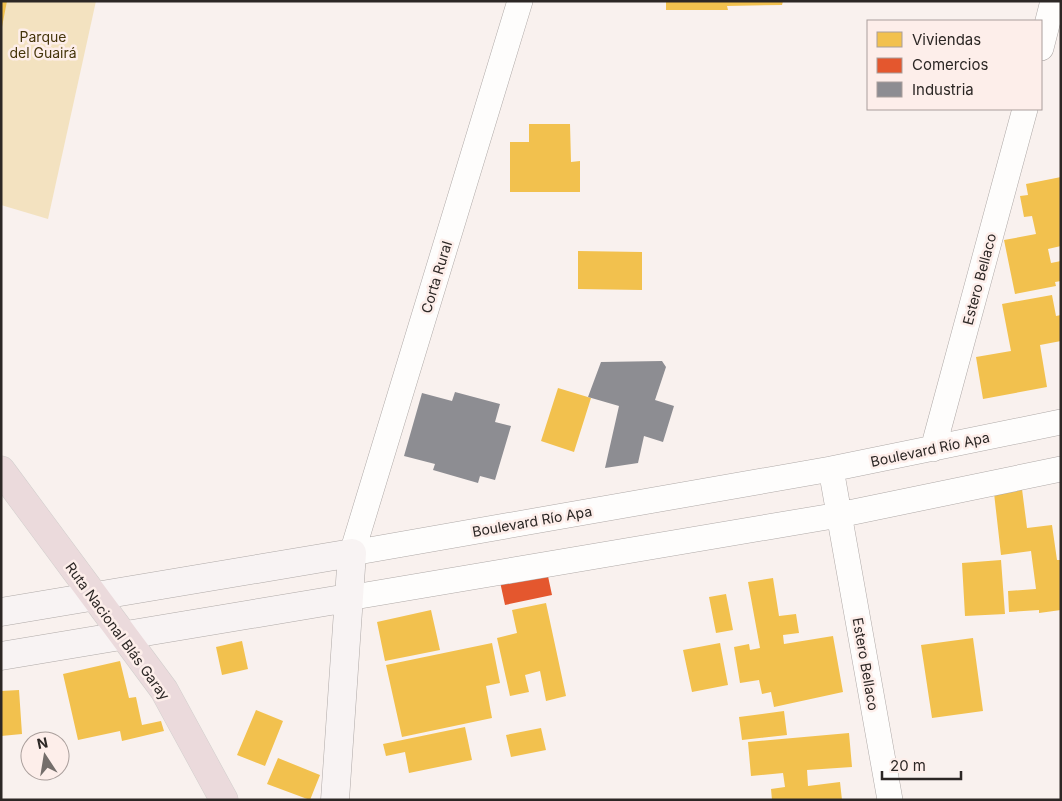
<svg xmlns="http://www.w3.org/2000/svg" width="1062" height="801" font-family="Inter,sans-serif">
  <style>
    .green { fill: #f3e2c0 }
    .homes { fill: #f2c14e }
    .shops { fill: #e4572e }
    .industry { fill: #8d8d92 }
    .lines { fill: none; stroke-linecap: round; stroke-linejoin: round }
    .street-casing { stroke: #afa9a7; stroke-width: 26 }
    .secondary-casing { stroke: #afa9a7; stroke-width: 29 }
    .highway-casing { stroke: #d2cfcd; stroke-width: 29 }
    .street { stroke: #fefdfc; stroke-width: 25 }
    .secondary { stroke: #f8f3f3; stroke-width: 28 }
    .highway { stroke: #ebdadc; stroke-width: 28 }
    .labels { text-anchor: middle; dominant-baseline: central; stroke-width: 5; stroke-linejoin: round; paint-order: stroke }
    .park-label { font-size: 14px; fill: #45350b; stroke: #fdeeea }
    .street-label { font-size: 14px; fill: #2c2725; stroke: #fdeeea }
  </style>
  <rect width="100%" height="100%" fill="#f9f1ee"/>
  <path class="green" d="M 1,1 L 96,1 L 48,219 L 1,205 Z"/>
  <path class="homes" d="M 1,1 L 7,1 L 2,27 L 1,26 Z
    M 666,1 L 783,1 L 782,5 L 727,6 L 728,10 L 666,10 Z
    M 529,124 L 570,124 L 571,162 L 580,161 L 580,192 L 510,192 L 510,142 L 529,142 Z
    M 1061,177 L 1061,246 L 1048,249 L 1051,263 L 1061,261 L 1061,281 L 1055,282 L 1056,286 L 1015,294 L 1004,240 L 1036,234 L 1032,216 L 1024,217 L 1020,196 L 1028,195 L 1026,184 Z
    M 578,251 L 642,252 L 642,290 L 578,289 Z
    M 1052,295 L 1056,316 L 1061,315 L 1061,341 L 1040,345 L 1047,387 L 983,399 L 976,357 L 1011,351 L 1002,304 Z
    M 558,388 L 591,398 L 574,452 L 541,441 Z
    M 1022,489 L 1027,528 L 1052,525 L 1057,560 L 1061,560 L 1061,610 L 1039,613 L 1039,610 L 1009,612 L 1008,591 L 1036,589 L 1031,551 L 1001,555 L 994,493 Z
    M 1001,560 L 1005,614 L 965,616 L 962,563 Z
    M 773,578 L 779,616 L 796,614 L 799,633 L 783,635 L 784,644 L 833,636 L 843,692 L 774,707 L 771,692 L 762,694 L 759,680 L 740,683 L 734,647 L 749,644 L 750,650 L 760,648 L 748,582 Z
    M 726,594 L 733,630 L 716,633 L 709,597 Z
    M 546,603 L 566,696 L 546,701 L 540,671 L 525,675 L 529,692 L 510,696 L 497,638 L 517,633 L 512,610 Z
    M 431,610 L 440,650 L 385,661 L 377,622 Z
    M 973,638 L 983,711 L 932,718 L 921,645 Z
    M 242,641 L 248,669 L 222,675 L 216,647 Z
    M 492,643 L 500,683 L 486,686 L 492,718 L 402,737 L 386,665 Z
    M 720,643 L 728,685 L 692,692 L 683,650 Z
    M 120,661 L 129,698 L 136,697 L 142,725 L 161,721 L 164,731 L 122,741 L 120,731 L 78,740 L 63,674 Z
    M 19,690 L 22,734 L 1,736 L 1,691 Z
    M 256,710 L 283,721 L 265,766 L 237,755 Z
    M 784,711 L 787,735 L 742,740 L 739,717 Z
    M 465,727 L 472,760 L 409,773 L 405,752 L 386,756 L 383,744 Z
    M 541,728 L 546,750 L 511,757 L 506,735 Z
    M 849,733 L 852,767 L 807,770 L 808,786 L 840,782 L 842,800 L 772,800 L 771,789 L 785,787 L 783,773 L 751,776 L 748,742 Z
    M 278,758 L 320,775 L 310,800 L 267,784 Z"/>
  <path class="shops" d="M 546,567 L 552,595 L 505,605 L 499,577 Z"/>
  <path class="industry" d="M 662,361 L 666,367 L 655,400 L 674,406 L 663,442 L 644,436 L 638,463 L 605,468 L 619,406 L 588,397 L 601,362 Z
    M 455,392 L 500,404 L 495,422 L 511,426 L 495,480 L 480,476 L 478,483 L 433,470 L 435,464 L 404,456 L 422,393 L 452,401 Z"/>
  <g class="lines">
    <g class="street-casing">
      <path id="street" d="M 520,1 L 352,553 L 831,469 L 1061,422
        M 1041,48 L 1053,1
        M 933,449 L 1025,109
        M 831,469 L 890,800
        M 348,598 L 839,515 L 1061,469"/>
    </g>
    <g class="secondary-casing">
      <path id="secondary" d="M 1,612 L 352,553 L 335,800
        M 1,656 L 348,598"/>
    </g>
    <g class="highway-casing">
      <path id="highway" d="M 1,470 L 164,690 L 224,800"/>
    </g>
    <use href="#street" class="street"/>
    <use href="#secondary" class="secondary"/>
    <use href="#highway" class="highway"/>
  </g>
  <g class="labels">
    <g class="park-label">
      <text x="43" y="36">Parque<tspan x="43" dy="16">del Guairá</tspan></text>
    </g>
    <g class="street-label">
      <text transform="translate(436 277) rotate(-73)">Corta Rural</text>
      <text transform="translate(979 279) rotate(-75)">Estero Bellaco</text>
      <text transform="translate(930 449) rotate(-12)">Boulevard Río Apa</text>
      <text transform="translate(532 521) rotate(-10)">Boulevard Río Apa</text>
      <text transform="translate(118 631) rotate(54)">Ruta Nacional Blás Garay</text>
      <text transform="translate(866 664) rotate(80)">Estero Bellaco</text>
    </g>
  </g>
  <rect width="1062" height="801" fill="none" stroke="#2c2725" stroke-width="5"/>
  <rect x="867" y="20" width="175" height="90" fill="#fdeeea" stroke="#a99e9b"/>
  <rect x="877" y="32" width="25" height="15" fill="#f2c14e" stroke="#a99e9b"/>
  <text x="912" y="45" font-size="15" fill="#2c2725">Viviendas</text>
  <rect x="877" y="58" width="25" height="15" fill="#e4572e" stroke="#a99e9b"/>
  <text x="912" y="70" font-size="15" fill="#2c2725">Comercios</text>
  <rect x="877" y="82" width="25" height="15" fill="#8d8d92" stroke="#a99e9b"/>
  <text x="912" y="95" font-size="15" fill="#2c2725">Industria</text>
  <g transform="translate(45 756) rotate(348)"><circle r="24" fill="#fdeeea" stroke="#a99e9b"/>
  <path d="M0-4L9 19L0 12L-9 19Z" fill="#746e6b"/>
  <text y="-8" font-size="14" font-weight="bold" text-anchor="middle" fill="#2c2725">N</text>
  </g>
  <path d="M882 771v8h79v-8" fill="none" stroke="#2c2725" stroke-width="2.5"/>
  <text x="890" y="771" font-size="15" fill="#2c2725" stroke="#fdeeea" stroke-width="4" paint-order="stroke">20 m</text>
</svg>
